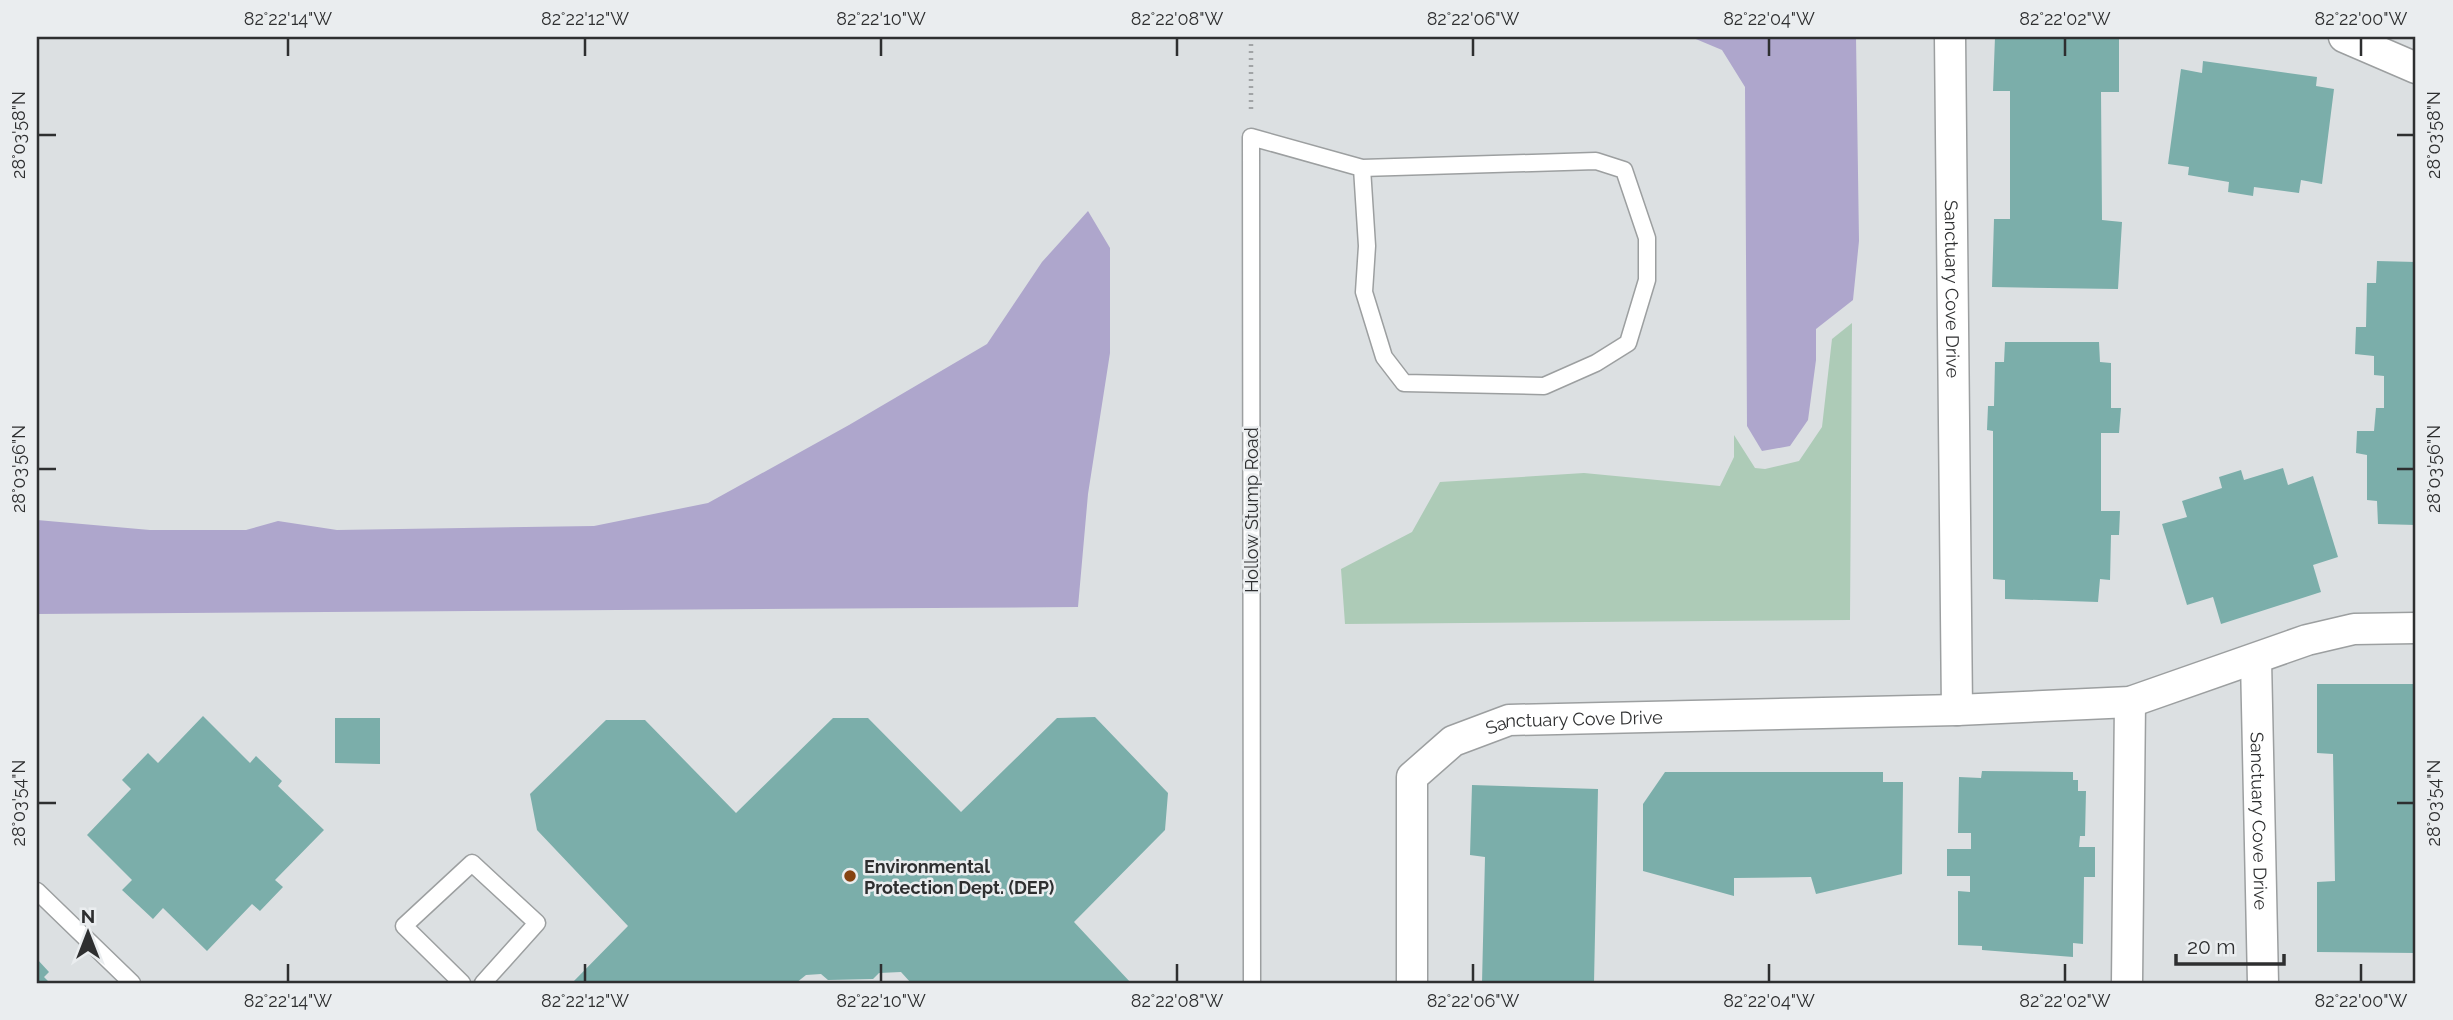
<svg xmlns="http://www.w3.org/2000/svg" width="2453" height="1020" font-family="Raleway,sans-serif">
  <style>
    .green { fill: #adcbb7 }
    .water { fill: #aea6cc }
    .building { fill: #7baeaa }
    .lines { fill: none; stroke-linecap: round; stroke-linejoin: round }
    .lane-casing { stroke: #9c9fa0; stroke-width: 19 }
    .street-casing { stroke: #9c9fa0; stroke-width: 33 }
    .path { stroke: #a1a4a6; stroke-width: 4.5; stroke-dasharray: 2 5; stroke-linecap: butt }
    .lane { stroke: #fff; stroke-width: 16 }
    .street { stroke: #fff; stroke-width: 30 }
    .ticks { fill: none; stroke: #2e2f30; stroke-width: 2.5 }
    .poi-dot { fill: #854311; stroke: #eaedef; stroke-width: 2.5 }
    .labels { text-anchor: middle; dominant-baseline: central; stroke-width: 5; stroke-linejoin: round; paint-order: stroke }
    .street-label { font-size: 18px; fill: #2e2f30; stroke: #eaedef }
    .poi-label { font-size: 18px; font-weight: bold; fill: #2e2f30; stroke: #eaedef; text-anchor: start }
    .neatline { fill: none; stroke: #2e2f30; stroke-width: 2.5 }
    .ticks-label { font-size: 18px; text-anchor: middle; fill: #2e2f30 }
  </style>
  <rect width="100%" height="100%" fill="#dce0e2"/>
  <path class="green" d="M 1852,323 L 1850,620 L 1345,624 L 1341,569 L 1412,532 L 1440,482 L 1584,473 L 1720,486 L 1734,457 L 1734,435 L 1755,468 L 1765,469 L 1799,461 L 1822,427 L 1832,339 Z"/>
  <path class="water" d="M 1691,37 L 1856,37 L 1859,241 L 1853,300 L 1816,329 L 1816,360 L 1808,420 L 1790,446 L 1762,451 L 1747,426 L 1745,87 L 1722,50 Z
    M 1088,211 L 1110,248 L 1110,353 L 1088,494 L 1078,607 L 37,614 L 37,520 L 150,530 L 246,530 L 278,521 L 337,530 L 594,526 L 708,503 L 849,425 L 987,344 L 1042,262 Z"/>
  <path class="building" d="M 1995,37 L 2119,37 L 2119,92 L 2101,92 L 2102,220 L 2122,222 L 2118,289 L 1992,287 L 1994,219 L 2010,219 L 2010,91 L 1993,91 Z
    M 2203,61 L 2317,77 L 2316,86 L 2334,89 L 2322,184 L 2301,180 L 2299,193 L 2254,187 L 2253,196 L 2228,192 L 2229,182 L 2188,175 L 2189,167 L 2168,164 L 2181,69 L 2202,73 Z
    M 2377,261 L 2416,262 L 2416,525 L 2378,524 L 2377,501 L 2367,500 L 2367,455 L 2356,453 L 2357,431 L 2374,431 L 2376,408 L 2384,408 L 2384,376 L 2374,375 L 2374,356 L 2355,354 L 2356,327 L 2366,327 L 2367,283 L 2376,283 Z
    M 2005,342 L 2099,342 L 2100,362 L 2111,363 L 2111,408 L 2121,408 L 2119,433 L 2101,433 L 2101,511 L 2120,511 L 2119,535 L 2111,535 L 2110,580 L 2100,579 L 2098,602 L 2005,599 L 2005,580 L 1993,579 L 1993,431 L 1987,430 L 1988,406 L 1994,406 L 1995,362 L 2004,362 Z
    M 2283,468 L 2288,485 L 2313,476 L 2338,557 L 2313,565 L 2321,592 L 2221,624 L 2213,597 L 2187,605 L 2162,524 L 2187,517 L 2182,501 L 2222,488 L 2219,477 L 2241,470 L 2244,480 Z
    M 2317,684 L 2416,684 L 2416,953 L 2317,952 L 2317,882 L 2335,881 L 2333,754 L 2317,753 Z
    M 203,716 L 250,763 L 256,756 L 282,781 L 278,786 L 324,830 L 275,880 L 283,887 L 260,911 L 252,904 L 207,951 L 163,908 L 153,919 L 122,890 L 132,880 L 87,835 L 131,789 L 122,780 L 148,753 L 158,763 Z
    M 1095,717 L 1168,793 L 1165,830 L 1074,922 L 1131,983 L 911,983 L 901,972 L 879,973 L 873,979 L 828,980 L 821,974 L 806,975 L 796,983 L 572,983 L 628,926 L 537,830 L 530,794 L 606,720 L 645,720 L 736,813 L 833,718 L 868,718 L 961,812 L 1057,718 Z
    M 335,718 L 380,718 L 380,764 L 335,763 Z
    M 1982,771 L 2073,772 L 2073,780 L 2078,780 L 2078,791 L 2086,791 L 2085,836 L 2080,836 L 2079,847 L 2095,847 L 2095,877 L 2084,877 L 2083,944 L 2073,943 L 2073,957 L 1982,950 L 1982,946 L 1958,945 L 1958,891 L 1970,892 L 1970,876 L 1947,876 L 1947,849 L 1971,849 L 1971,833 L 1958,833 L 1959,777 L 1981,778 Z
    M 1665,772 L 1883,772 L 1883,782 L 1903,782 L 1902,874 L 1816,894 L 1811,877 L 1734,878 L 1734,896 L 1643,871 L 1643,804 Z
    M 1472,785 L 1598,789 L 1594,983 L 1482,983 L 1485,857 L 1470,855 Z
    M 37,959 L 49,972 L 44,977 L 50,983 L 37,983 Z"/>
  <g class="lines">
    <g class="lane-casing">
      <path id="lane" d="M 37,891 L 132,983
        M 462,983 L 404,926 L 472,863 L 537,923 L 483,983
        M 1252,983 L 1251,137 L 1362,168 L 1596,161 L 1624,170 L 1647,238 L 1647,280 L 1628,343 L 1596,363 L 1544,386 L 1404,383 L 1384,357 L 1364,292 L 1367,246 L 1362,168"/>
    </g>
    <g class="street-casing">
      <g id="street">
        <path id="s1" d="M 1950,37 L 1957,710"/>
        <path d="M 2344,37 L 2416,68"/>
        <path id="s2" d="M 2256,660 L 2263,983"/>
        <path id="s3" d="M 1412,983 L 1412,777 L 1453,741 L 1509,720 L 1957,710 L 2130,702 L 2307,640 L 2354,629 L 2416,628"/>
        <path d="M 2127,983 L 2130,702"/>
      </g>
    </g>
    <path class="path" d="M 1251,37 L 1251,113"/>
    <use href="#lane" class="lane"/>
    <use href="#street" class="street"/>
  </g>
  <path class="ticks" d="M 288,38 L 288,56M 585,38 L 585,56M 881,38 L 881,56M 1177,38 L 1177,56M 1473,38 L 1473,56M 1769,38 L 1769,56M 2065,38 L 2065,56M 2361,38 L 2361,56M 38,135 L 56,135M 2397,135 L 2414,135M 38,469 L 56,469M 2397,469 L 2414,469M 38,803 L 56,803M 2397,803 L 2414,803M 288,964 L 288,982M 585,964 L 585,982M 881,964 L 881,982M 1177,964 L 1177,982M 1473,964 L 1473,982M 1769,964 L 1769,982M 2065,964 L 2065,982M 2361,964 L 2361,982"/>
  <circle class="poi-dot" cx="850" cy="876" r="7"/>
  <g class="labels">
    <g class="street-label">
      <text stroke="none"><textPath href="#s1" startOffset="252">Sanctuary Cove Drive</textPath></text>
      <text transform="translate(1251 510) rotate(-90)">Hollow Stump Road</text>
      <text stroke="none"><textPath href="#s3" startOffset="385">Sanctuary Cove Drive</textPath></text>
      <text stroke="none"><textPath href="#s2" startOffset="161">Sanctuary Cove Drive</textPath></text>
    </g>
    <g class="poi-label">
      <text x="864" y="866">Environmental<tspan x="864" dy="21">Protection Dept. (DEP)</tspan></text>
    </g>
  </g>
  <rect width="2453" height="1020" fill="none" stroke="#eaedef" stroke-width="77"/>
  <g transform="translate(88 933)" stroke="#eaedef" stroke-width="5" paint-order="stroke">
  <path d="M0-5L12 26L0 18L-12 26Z" fill="#2e2f30"/>
  <text y="-10" font-size="19" font-weight="bold" text-anchor="middle" fill="#2e2f30">N</text>
  </g>
  <path d="M2176 954v10h108v-10" fill="none" stroke="#2e2f30" stroke-width="3.5"/>
  <text x="2187" y="954" font-size="21" fill="#2e2f30" stroke="#eaedef" stroke-width="5" paint-order="stroke">20 m</text>
  <rect x="38" y="38" width="2376" height="944" class="neatline"/>
  <g class="ticks-label">
    <text x="288" y="25">82°22'14"W</text>
    <text x="585" y="25">82°22'12"W</text>
    <text x="881" y="25">82°22'10"W</text>
    <text x="1177" y="25">82°22'08"W</text>
    <text x="1473" y="25">82°22'06"W</text>
    <text x="1769" y="25">82°22'04"W</text>
    <text x="2065" y="25">82°22'02"W</text>
    <text x="2361" y="25">82°22'00"W</text>
    <text transform="translate(19 135) rotate(-90)" y="6">28°03'58"N</text>
    <text transform="translate(2434 135) rotate(-90)" y="6">28°03'58"N</text>
    <text transform="translate(19 469) rotate(-90)" y="6">28°03'56"N</text>
    <text transform="translate(2434 469) rotate(-90)" y="6">28°03'56"N</text>
    <text transform="translate(19 803) rotate(-90)" y="6">28°03'54"N</text>
    <text transform="translate(2434 803) rotate(-90)" y="6">28°03'54"N</text>
    <text x="288" y="1007">82°22'14"W</text>
    <text x="585" y="1007">82°22'12"W</text>
    <text x="881" y="1007">82°22'10"W</text>
    <text x="1177" y="1007">82°22'08"W</text>
    <text x="1473" y="1007">82°22'06"W</text>
    <text x="1769" y="1007">82°22'04"W</text>
    <text x="2065" y="1007">82°22'02"W</text>
    <text x="2361" y="1007">82°22'00"W</text>
  </g>
</svg>
